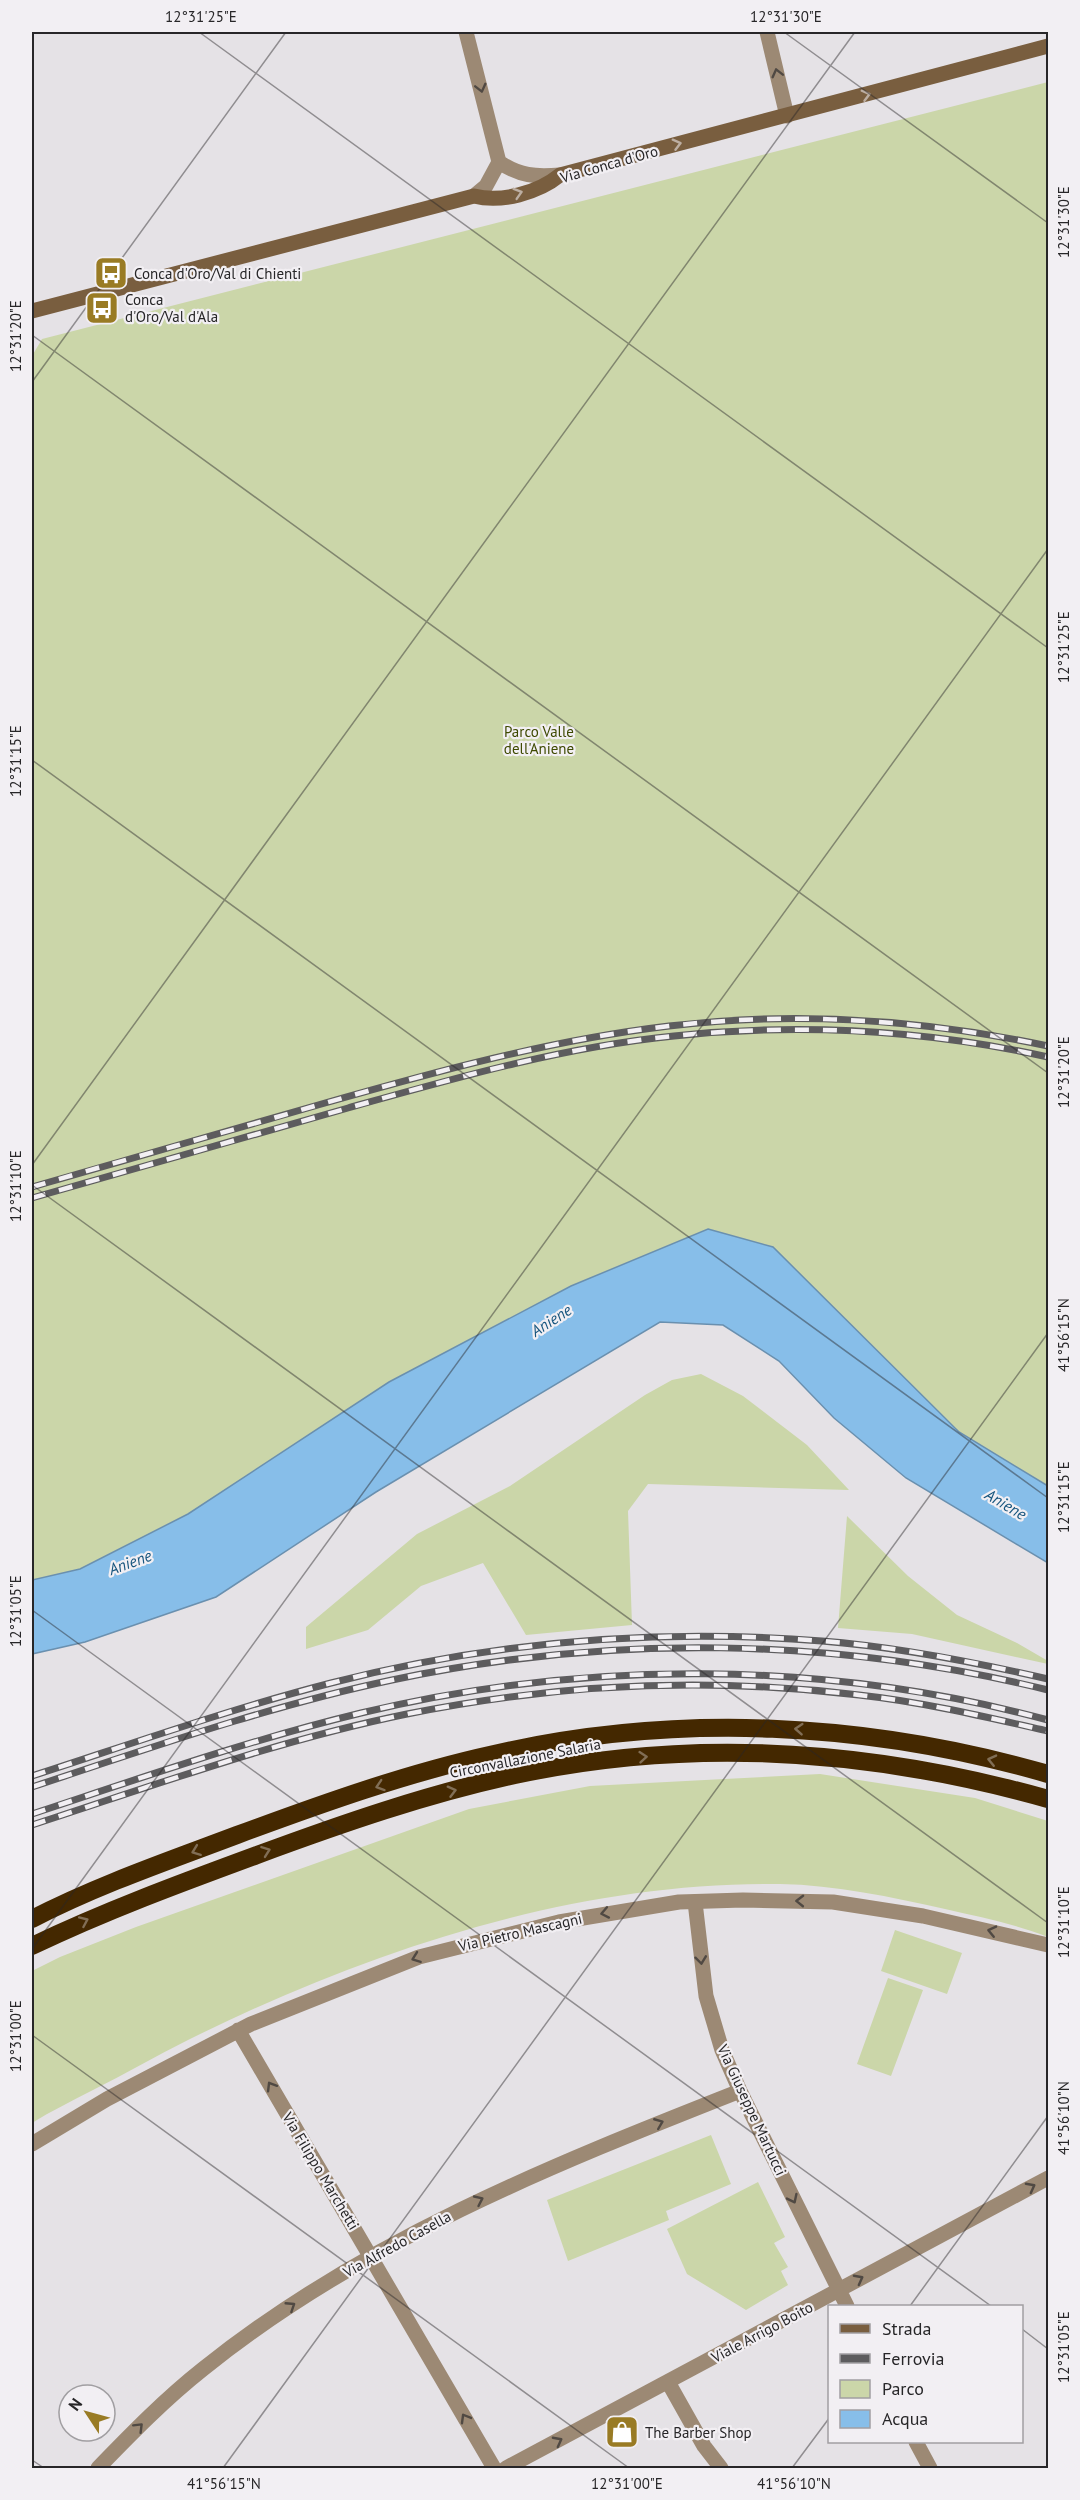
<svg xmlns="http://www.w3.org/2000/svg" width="1080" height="2500" font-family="'PT Sans',sans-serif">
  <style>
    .green { fill: #cbd6a9 }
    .water { fill: #87bee9; stroke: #6a90af; stroke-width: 1.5 }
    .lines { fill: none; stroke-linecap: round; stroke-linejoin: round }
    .street { stroke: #9c8974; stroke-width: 15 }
    .secondary { stroke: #795e3f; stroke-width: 15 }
    .highway { stroke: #442800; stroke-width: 18 }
    .rail-casing { stroke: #5d5c5e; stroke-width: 7 }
    .rail { stroke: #f2eff3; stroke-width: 4.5; stroke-dasharray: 14; stroke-linecap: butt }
    .oneway { stroke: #504943 }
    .oneway2 { stroke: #bcaea2 }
    .oneway3 { stroke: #816e55 }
    .ticks { fill: none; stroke: #272628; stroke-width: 1.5; stroke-opacity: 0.45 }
    .labels { text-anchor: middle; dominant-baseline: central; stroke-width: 4.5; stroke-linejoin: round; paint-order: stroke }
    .street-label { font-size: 15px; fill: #272628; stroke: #f2eff3 }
    .poi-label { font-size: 15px; fill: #272628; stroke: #f2eff3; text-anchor: start }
    .park-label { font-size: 15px; fill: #3e4900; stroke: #f2eff3 }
    .water-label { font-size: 16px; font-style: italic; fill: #17557e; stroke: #f2eff3 }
    .neatline { fill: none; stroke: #272628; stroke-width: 2 }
    .ticks-label { font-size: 15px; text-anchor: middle; fill: #272628 }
  </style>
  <rect width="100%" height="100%" fill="#e5e2e6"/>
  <path class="green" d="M 1048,82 L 1048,1486 L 959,1432 L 773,1247 L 708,1229 L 571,1286 L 389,1382 L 188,1514 L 80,1569 L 32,1580 L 32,356 L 42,339 Z
    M 701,1374 L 743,1396 L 807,1445 L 849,1490 L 648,1484 L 628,1511 L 632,1625 L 526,1635 L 483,1563 L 421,1586 L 368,1630 L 306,1649 L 306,1627 L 417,1534 L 510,1486 L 645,1395 L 672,1380 Z
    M 847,1516 L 908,1576 L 957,1615 L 1017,1643 L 1048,1661 L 1048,1664 L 912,1634 L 838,1628 Z
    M 820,1774 L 975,1798 L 1048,1821 L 1048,1937 C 1015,1924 980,1917 945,1909 C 891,1897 836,1885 780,1884 C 576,1881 369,1950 188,2040 C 156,2056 125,2074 93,2090 C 72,2101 51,2111 32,2123 L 32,1971 L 60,1957 L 136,1927 L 469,1809 L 590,1786 Z
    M 895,1930 L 962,1953 L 947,1994 L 881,1971 Z
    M 888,1978 L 923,1990 L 891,2076 L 857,2064 Z
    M 711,2135 L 731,2184 L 666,2211 L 669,2220 L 568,2261 L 547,2200 Z
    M 758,2182 L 785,2237 L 774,2243 L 788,2267 L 781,2271 L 788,2285 L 746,2310 L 687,2274 L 667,2229 Z"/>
  <path class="water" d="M 708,1229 L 773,1247 L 959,1432 L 1048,1486 L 1048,1563 L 906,1478 L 834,1418 L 779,1361 L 723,1325 L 660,1322 L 376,1492 L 216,1597 L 85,1642 L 32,1654 L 32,1580 L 80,1569 L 188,1514 L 389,1382 L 571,1286 Z"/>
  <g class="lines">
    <path class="street" d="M 466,32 L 499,162 L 486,186 L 474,196
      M 767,32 L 787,116
      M 499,162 C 520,176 535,177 560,175
      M 695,1902 L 706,1996 L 722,2050 L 740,2091 L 847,2306
      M 238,2030 L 494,2468
      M 32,2144 L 107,2099 L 251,2024 L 419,1957 L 559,1922 L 679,1902 L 743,1900 L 833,1902 L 923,1916 L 1048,1945
      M 668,2382 L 704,2446 L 721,2468
      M 916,2442 L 930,2468
      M 98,2468 C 131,2434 165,2399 203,2369 C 362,2241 552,2165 740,2091
      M 506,2468 L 1048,2178"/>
    <path class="secondary" d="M 32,311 L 474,196 C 501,203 538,193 560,175 L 1048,46"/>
    <path class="highway" d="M 32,1919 C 98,1885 168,1861 237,1835 C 321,1804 407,1773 494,1754 C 678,1712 868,1722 1048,1774
      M 32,1946 C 105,1911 181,1883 257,1855 C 341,1824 427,1794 515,1775 C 693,1737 874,1750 1048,1799"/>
    <g class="rail-casing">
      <path id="rail" d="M 32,1187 C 127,1159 223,1133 318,1105 C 434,1072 550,1040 669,1026 C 795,1011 925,1020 1048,1046
        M 32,1198 C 137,1168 243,1138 348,1108 C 455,1078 563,1047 674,1036 C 799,1023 926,1030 1048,1057
        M 32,1776 C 131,1744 230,1709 331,1683 C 491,1642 657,1628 822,1641 C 899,1647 974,1662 1048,1679
        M 32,1787 C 150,1748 269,1706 392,1680 C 609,1634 833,1637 1048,1690
        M 32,1814 C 141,1778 249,1740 361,1713 C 586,1659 825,1660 1048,1720
        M 32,1825 C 155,1785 279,1740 407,1714 C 556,1684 708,1677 859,1695 C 923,1702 986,1717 1048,1731"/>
    </g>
    <use href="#rail" class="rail"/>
  </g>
  <defs><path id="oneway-chevron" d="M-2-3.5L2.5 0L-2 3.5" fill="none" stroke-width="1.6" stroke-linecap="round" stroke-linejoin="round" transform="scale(1.5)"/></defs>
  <g class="oneway">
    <use href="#oneway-chevron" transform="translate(777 73) rotate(-104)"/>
    <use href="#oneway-chevron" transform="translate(481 88) rotate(76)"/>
    <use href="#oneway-chevron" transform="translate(800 1901) rotate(-179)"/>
    <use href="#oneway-chevron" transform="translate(605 1913) rotate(169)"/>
    <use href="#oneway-chevron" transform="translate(992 1931) rotate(-167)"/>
    <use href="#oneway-chevron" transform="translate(416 1958) rotate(160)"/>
    <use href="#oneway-chevron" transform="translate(701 1960) rotate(83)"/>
    <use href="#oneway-chevron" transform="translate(271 2086) rotate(-121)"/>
    <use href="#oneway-chevron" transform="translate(659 2123) rotate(-22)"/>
    <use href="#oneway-chevron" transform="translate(1031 2187) rotate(-28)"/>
    <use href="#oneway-chevron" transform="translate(793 2199) rotate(64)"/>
    <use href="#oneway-chevron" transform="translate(479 2200) rotate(-25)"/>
    <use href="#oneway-chevron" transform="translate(859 2279) rotate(-28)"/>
    <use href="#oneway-chevron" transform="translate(291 2306) rotate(-33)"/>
    <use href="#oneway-chevron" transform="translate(465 2418) rotate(-120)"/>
    <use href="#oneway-chevron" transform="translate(139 2427) rotate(-45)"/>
    <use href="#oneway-chevron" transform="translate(558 2441) rotate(-28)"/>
  </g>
  <g class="oneway2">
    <use href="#oneway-chevron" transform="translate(866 95) rotate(-15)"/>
    <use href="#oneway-chevron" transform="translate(677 144) rotate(-15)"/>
    <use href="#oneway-chevron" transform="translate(518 193) rotate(-17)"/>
  </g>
  <g class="oneway3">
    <use href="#oneway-chevron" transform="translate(799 1729) rotate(-176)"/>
    <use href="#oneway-chevron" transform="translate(643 1757) rotate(-5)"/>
    <use href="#oneway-chevron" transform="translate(992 1760) rotate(-167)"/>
    <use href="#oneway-chevron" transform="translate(380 1786) rotate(162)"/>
    <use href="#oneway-chevron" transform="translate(452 1791) rotate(-15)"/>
    <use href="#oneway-chevron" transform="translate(196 1851) rotate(159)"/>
    <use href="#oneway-chevron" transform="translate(266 1851) rotate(-20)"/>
    <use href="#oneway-chevron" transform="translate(84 1921) rotate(-24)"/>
  </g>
  <path class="ticks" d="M 199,32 L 1048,648M 784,32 L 1048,223M 32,335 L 1048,1073M 32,382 L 286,32M 32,760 L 1048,1498M 32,1165 L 855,32M 32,1185 L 1048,1923M 32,1610 L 991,2306M 32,1949 L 1048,549M 32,2035 L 629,2468M 910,2306 L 1048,2116M 1022,2329 L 1048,2349M 32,2460 L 44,2468M 223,2468 L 1048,1333M 792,2468 L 830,2417"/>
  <defs>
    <g id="bus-square" transform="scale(1.725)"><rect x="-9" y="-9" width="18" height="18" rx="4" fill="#997b24" stroke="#f2eff3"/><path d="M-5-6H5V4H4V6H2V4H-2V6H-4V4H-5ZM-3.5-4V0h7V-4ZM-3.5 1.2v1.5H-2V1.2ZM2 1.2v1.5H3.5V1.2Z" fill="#fff"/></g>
    <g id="shop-square" transform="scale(1.725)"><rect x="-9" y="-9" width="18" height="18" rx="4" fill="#997b24" stroke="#f2eff3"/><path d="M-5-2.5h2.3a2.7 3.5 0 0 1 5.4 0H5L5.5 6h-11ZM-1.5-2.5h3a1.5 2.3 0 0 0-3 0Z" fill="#fff"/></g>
  </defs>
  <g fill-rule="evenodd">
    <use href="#bus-square" x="111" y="273"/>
    <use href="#bus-square" x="102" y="308"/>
    <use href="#shop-square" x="622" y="2432"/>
  </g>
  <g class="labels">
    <g class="street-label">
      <text transform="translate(609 164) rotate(-16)">Via Conca d'Oro</text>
      <text transform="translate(525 1758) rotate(-11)">Circonvallazione Salaria</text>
      <text transform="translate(520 1932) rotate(-13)">Via Pietro Mascagni</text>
      <text transform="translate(752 2110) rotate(65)">Via Giuseppe Martucci</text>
      <text transform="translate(321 2171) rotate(59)">Via Filippo Marchetti</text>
      <text transform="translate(397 2244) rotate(-29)">Via Alfredo Casella</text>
      <text transform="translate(762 2332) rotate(-28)">Viale Arrigo Boito</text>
    </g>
    <g class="poi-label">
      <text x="134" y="273">Conca d'Oro/Val di Chienti</text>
      <text x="125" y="299">Conca<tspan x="125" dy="17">d'Oro/Val d'Ala</tspan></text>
      <text x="645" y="2432">The Barber Shop</text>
    </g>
    <g class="park-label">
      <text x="539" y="731">Parco Valle<tspan x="539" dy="17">dell'Aniene</tspan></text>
    </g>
    <g class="water-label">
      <text transform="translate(551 1320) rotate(-33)">Aniene</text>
      <text transform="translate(1006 1504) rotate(31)">Aniene</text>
      <text transform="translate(130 1562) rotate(-20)">Aniene</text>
    </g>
  </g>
  <rect width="1080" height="2500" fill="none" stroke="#f2eff3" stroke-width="66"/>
  <rect x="828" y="2305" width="195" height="138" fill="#f2eff3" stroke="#a19fa2" stroke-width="1.5"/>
  <rect x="840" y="2324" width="30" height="9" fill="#795e3f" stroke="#a19fa2" stroke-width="1.5"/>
  <text x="882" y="2335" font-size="18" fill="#272628">Strada</text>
  <rect x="840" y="2354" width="30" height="9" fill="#5d5c5e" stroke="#a19fa2" stroke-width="1.5"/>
  <text x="882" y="2365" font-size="18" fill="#272628">Ferrovia</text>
  <rect x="840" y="2380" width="30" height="18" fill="#cbd6a9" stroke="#a19fa2" stroke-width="1.5"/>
  <text x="882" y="2395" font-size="18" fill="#272628">Parco</text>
  <rect x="840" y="2410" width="30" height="18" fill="#87bee9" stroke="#a19fa2" stroke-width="1.5"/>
  <text x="882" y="2425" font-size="18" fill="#272628">Acqua</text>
  <g transform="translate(87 2413) rotate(306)"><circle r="28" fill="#f2eff3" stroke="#a19fa2" stroke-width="1.5"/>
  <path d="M0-4.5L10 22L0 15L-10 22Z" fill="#997b24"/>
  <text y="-9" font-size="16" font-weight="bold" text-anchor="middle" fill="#272628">N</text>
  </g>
  <rect x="33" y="33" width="1014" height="2434" class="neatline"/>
  <g class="ticks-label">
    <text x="201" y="22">12°31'25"E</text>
    <text x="786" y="22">12°31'30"E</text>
    <text transform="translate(1064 222) rotate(-90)" y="5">12°31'30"E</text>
    <text transform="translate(16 336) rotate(-90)" y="5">12°31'20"E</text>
    <text transform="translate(1064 647) rotate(-90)" y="5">12°31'25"E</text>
    <text transform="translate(16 761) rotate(-90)" y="5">12°31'15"E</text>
    <text transform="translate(1064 1072) rotate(-90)" y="5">12°31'20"E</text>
    <text transform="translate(16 1186) rotate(-90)" y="5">12°31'10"E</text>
    <text transform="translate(1064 1335) rotate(-90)" y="5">41°56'15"N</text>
    <text transform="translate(1064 1497) rotate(-90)" y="5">12°31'15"E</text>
    <text transform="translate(16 1611) rotate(-90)" y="5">12°31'05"E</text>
    <text transform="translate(1064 1922) rotate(-90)" y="5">12°31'10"E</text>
    <text transform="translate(16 2036) rotate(-90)" y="5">12°31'00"E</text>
    <text transform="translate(1064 2118) rotate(-90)" y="5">41°56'10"N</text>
    <text transform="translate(1064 2347) rotate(-90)" y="5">12°31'05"E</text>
    <text x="224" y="2489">41°56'15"N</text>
    <text x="627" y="2489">12°31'00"E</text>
    <text x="794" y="2489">41°56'10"N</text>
  </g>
</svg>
